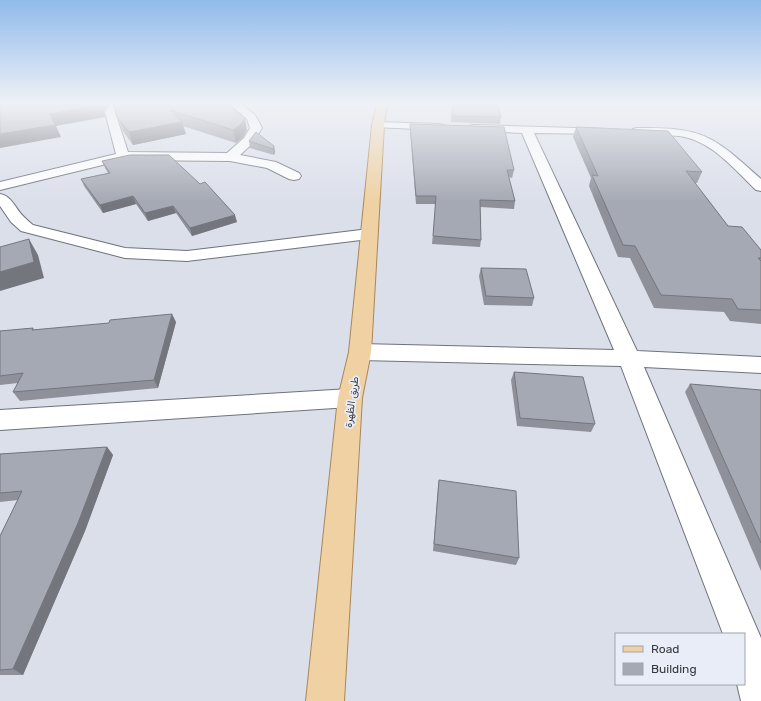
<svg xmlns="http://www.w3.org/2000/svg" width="761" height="701" font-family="Rubik,'Noto Sans Arabic',sans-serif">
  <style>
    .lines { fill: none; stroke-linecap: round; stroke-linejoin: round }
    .street-casing { stroke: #6e727b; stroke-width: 2 }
    .primary-casing { stroke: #a88757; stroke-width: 2 }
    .street { fill: #fff; fill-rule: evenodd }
    .primary { fill: #f0d1a3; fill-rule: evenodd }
    .wall { fill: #8e919a }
    .shaded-wall { fill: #74767d }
    .building { fill: #a5a9b3; stroke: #74767d }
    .labels { text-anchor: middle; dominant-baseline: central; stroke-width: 3.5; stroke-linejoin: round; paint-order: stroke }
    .street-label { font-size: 10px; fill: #35373b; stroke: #e8edf7 }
  </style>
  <rect width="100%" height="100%" fill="#dbdfea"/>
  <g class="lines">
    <g class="street-casing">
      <path id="street" d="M 110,104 L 120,104 L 115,112 L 128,152 L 227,153 L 244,138 L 250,128 L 247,119 L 230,104 L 241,104 L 255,115 L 262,128 L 253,143 L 240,155 L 276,162 L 299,173 L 301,176 L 299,179 L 294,180 L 289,179 L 267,168 L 230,161 L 123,160 L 0,190 L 0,182 L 116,154 L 105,112 Z
        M 378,122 L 439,124 L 443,125 L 445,127 L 443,129 L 439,130 L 374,127 L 372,125 L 374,123 Z
        M 473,125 L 609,129 L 611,131 L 609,133 L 605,134 L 534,133 L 637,351 L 761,357 L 761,373 L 644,367 L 761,638 L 761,701 L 741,701 L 737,684 L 744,684 L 744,634 L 723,634 L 621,366 L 360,360 L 352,357 L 349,352 L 352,347 L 360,344 L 614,350 L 522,133 L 469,130 L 467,128 L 469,126 Z
        M 637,128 C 704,127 713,136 761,179 L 761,191 L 756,190 C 734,169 711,140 679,136 C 664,134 647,137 633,133 L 631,131 L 633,129 Z
        M 0,194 C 12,196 15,208 23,216 C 26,219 29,222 33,225 L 125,248 L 187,251 L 369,229 L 375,231 L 377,234 L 375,237 L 369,239 L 187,261 L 125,258 L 21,231 L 11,222 L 0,206 Z
        M 350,389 L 359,391 L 362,398 L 359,405 L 350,407 L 0,430 L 0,410 Z"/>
    </g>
    <g class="primary-casing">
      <path id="primary" d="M 377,104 L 387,104 L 384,125 L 371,352 L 362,398 L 344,701 L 306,701 L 338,398 L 349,352 L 372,125 Z"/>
    </g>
    <use href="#street" class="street"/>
    <use href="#primary" class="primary"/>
  </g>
  <path class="wall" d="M 113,104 L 226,104 L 247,130 L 243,137 L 236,143 L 183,126 L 186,134 L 133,145 L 123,131 Z
    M 452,104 L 501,117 L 500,124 L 451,122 Z
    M 410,124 L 514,170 L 512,178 L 509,177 L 515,201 L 514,209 L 480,207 L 481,240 L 480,247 L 432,244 L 436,204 L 416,204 L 410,130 Z
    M 576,127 L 702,172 L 697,183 L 695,183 L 728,226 L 761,250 L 761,324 L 730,321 L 724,312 L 654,308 L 630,258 L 618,257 L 589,186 L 591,178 L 573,137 Z
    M 249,141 L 274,146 L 275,152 L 274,155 L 250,148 Z
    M 102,161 L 237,222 L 192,236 L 176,213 L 148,221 L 136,204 L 103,213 L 84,186 L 81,179 L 108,173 L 105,168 Z
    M 481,268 L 534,298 L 532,306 L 484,305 L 479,276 Z
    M 176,322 L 158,388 L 20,401 L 13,392 L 18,383 L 0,385 L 0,331 L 33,328 L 34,330 Z
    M 514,372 L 595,424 L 591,432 L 517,426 L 511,380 Z
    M 690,384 L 761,390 L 761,571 L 685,392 Z
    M 107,447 L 113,455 L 85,531 L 23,675 L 0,675 L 0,536 L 18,500 L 0,502 L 0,454 Z
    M 439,480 L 519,558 L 516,565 L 433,551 L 438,488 Z"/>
  <path class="shaded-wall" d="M 100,104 L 108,104 L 104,111 L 105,117 L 56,126 L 61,137 L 0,148 L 0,134 L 50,114 Z
    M 245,118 L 247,130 L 243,137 L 236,143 L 233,130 Z
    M 182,122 L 186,134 L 133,145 L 129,132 Z
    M 274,146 L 275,152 L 274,155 L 273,149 Z
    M 133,196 L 136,204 L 103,213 L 100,205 Z
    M 173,206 L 176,213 L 148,221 L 145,213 Z
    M 235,215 L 237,222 L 192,236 L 190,228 Z
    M 29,239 L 38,255 L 44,278 L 0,291 L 0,272 Z
    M 172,314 L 176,322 L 158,388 L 154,380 Z
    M 107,447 L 113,455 L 85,531 L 23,675 L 13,669 Z"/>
  <path class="building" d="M 0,104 L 100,104 L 100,105 L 50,114 L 55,125 L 0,134 Z
    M 113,104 L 226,104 L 245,118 L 240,125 L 233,130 L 170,110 L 182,122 L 129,132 L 118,119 Z
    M 453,104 L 497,104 L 501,117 L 452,116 Z
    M 410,124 L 504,127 L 514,170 L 507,170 L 515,201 L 480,200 L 481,240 L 433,236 L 436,196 L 416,196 Z
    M 576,127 L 668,131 L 702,172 L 686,171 L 728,226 L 742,227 L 761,250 L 761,258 L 758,258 L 761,261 L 761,310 L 738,309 L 732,299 L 661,295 L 635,246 L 623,245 L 592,175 L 598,176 Z
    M 256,132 L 274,146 L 273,149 L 249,141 Z
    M 130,155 L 169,155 L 200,184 L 205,182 L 235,215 L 190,228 L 173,206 L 145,213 L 133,196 L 100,205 L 81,179 L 110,173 L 102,161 Z
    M 29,239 L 34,262 L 0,272 L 0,247 Z
    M 481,268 L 526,269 L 534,298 L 486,296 Z
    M 172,314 L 154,380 L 13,392 L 23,373 L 0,376 L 0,331 L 33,328 L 32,330 L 109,323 L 110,320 Z
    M 514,372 L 583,377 L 595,424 L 520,418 Z
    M 690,384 L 761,390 L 761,543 Z
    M 107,447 L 78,523 L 13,669 L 0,670 L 0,536 L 22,491 L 0,493 L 0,454 Z
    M 439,480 L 516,491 L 519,558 L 434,544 Z"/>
  <linearGradient id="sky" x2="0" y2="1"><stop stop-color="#90baeb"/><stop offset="0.51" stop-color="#eff1f6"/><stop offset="1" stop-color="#eff1f6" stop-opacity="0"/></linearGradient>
  <rect width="761" height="202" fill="url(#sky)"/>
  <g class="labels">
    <g class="street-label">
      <text transform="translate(352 402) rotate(-82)">طريق الظهرة</text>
    </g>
  </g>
  <rect x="615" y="633" width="130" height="52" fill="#e8edf7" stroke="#a0a4ac"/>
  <rect x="623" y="646" width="20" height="6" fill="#f0d1a3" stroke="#a0a4ac"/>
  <text x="651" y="653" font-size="12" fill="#35373b">Road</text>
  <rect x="623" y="663" width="20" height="12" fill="#a5a9b3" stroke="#a0a4ac"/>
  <text x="651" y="673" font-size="12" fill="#35373b">Building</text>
</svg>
